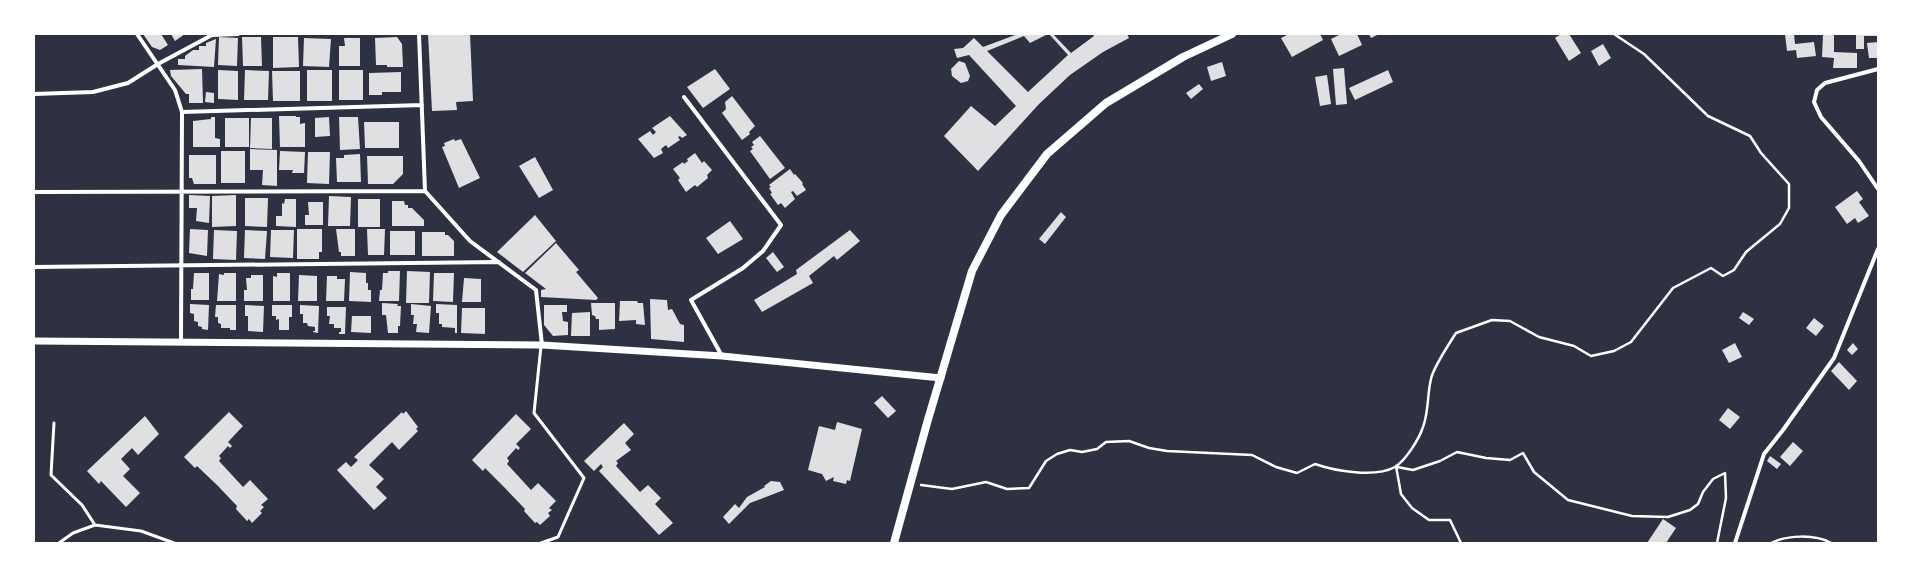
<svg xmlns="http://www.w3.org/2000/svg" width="1912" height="577" font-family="Karla,sans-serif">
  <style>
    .building { fill: #e0e0e3 }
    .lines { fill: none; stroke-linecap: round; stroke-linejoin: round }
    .path { stroke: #fff; stroke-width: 2.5 }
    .service { stroke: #fff; stroke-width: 3 }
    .minor { stroke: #fff; stroke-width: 4 }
    .tertiary { stroke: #fff; stroke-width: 7 }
    .secondary { stroke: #fff; stroke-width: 8 }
  </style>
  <rect width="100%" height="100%" fill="#2d3142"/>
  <path class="building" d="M 143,34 L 161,34 L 168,45 L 160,50 L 152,47 Z
    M 171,34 L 185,34 L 175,41 Z
    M 428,34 L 470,34 L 473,101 L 456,102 L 457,110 L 432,111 Z
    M 1018,34 L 1046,35 L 1030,43 L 1024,36 L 987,51 L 1028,92 L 1068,55 L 1049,34 L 1053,34 L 1071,53 L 1094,36 L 1093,34 L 1127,34 L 1129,38 L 1103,52 L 1070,75 L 1039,104 L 978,171 L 944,136 L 971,106 L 995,126 L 1016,106 L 969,55 L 957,58 L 954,49 L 963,48 L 974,38 L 983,47 Z
    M 1289,34 L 1320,34 L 1323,40 L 1292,57 L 1281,38 Z
    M 1341,34 L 1357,34 L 1362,45 L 1339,56 L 1331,39 Z
    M 1369,34 L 1376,34 L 1377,35 L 1371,38 Z
    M 1561,34 L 1569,34 L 1581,53 L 1569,61 L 1555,38 Z
    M 1785,34 L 1794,34 L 1795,44 L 1814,42 L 1816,56 L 1797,58 L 1796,50 L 1787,51 Z
    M 1823,34 L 1834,34 L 1834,52 L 1857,53 L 1857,68 L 1833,68 L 1834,58 L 1822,57 Z
    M 1856,34 L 1878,34 L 1878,36 L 1864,36 L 1864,49 L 1856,49 Z
    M 219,37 L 238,38 L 237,66 L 218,65 Z
    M 242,37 L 261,37 L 262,66 L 243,66 Z
    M 273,37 L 298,37 L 299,67 L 273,68 Z
    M 397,37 L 402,44 L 403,67 L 387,67 L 387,65 L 376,65 L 375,38 Z
    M 304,38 L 331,39 L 329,67 L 303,66 Z
    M 344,38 L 360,38 L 360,66 L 339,66 L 339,46 L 345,46 Z
    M 216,39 L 214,67 L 178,65 L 178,59 L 185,59 L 185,56 L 193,50 L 199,50 L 199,46 L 206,46 L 206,43 Z
    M 1878,42 L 1878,58 L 1869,58 L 1867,43 Z
    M 1603,44 L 1611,58 L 1599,66 L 1591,51 Z
    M 959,61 L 965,63 L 970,76 L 968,81 L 961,83 L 952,76 L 951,69 Z
    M 1222,62 L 1226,76 L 1211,81 L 1207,67 Z
    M 1344,68 L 1347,104 L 1336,105 L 1333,69 Z
    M 202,69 L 203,103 L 189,103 L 189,94 L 186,94 L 171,76 L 170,70 Z
    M 715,69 L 730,89 L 703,108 L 687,87 Z
    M 218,70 L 238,71 L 238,100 L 218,99 Z
    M 245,70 L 269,71 L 268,100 L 244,100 Z
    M 307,70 L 332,70 L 332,101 L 307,101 Z
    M 339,70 L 363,70 L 363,100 L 339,100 Z
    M 1388,70 L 1393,82 L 1355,100 L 1349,88 Z
    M 272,71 L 300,71 L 300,101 L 273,101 Z
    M 401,72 L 401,92 L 382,92 L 382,95 L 369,95 L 369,73 Z
    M 1327,75 L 1331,104 L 1320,106 L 1315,77 Z
    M 1199,84 L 1203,89 L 1191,99 L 1186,93 Z
    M 206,92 L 214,93 L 214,103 L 205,102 Z
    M 732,96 L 755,126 L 749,132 L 750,134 L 742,140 L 722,113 L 726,109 L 725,102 Z
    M 279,116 L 296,116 L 296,117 L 300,117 L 300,124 L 305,123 L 305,147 L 280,147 Z
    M 670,116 L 687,135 L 682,138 L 680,136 L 678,137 L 680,140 L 668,148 L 666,145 L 661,149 L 663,153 L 654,158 L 638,139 L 650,131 L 653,135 L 656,132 L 652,128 Z
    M 211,117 L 215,117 L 215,138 L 220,139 L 220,147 L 193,147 L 193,121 L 211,119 Z
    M 329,117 L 330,136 L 315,137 L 315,118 Z
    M 339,117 L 358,117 L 360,149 L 340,150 Z
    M 225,118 L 249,118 L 249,147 L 225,147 Z
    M 251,118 L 272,118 L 272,149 L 250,148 Z
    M 364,122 L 399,122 L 399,148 L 365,148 Z
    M 760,136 L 785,168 L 770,179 L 750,151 L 753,149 L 751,147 L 754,145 L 752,142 Z
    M 454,139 L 455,141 L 461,139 L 480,178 L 459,188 L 442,147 L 445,146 L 444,143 Z
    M 250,149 L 277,150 L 277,186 L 262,185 L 263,170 L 250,170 Z
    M 221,151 L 245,151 L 245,183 L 221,183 Z
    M 280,151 L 305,152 L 304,173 L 292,173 L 293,170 L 279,170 Z
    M 308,152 L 330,152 L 329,184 L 307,183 Z
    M 695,153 L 702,163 L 704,161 L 712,170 L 707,175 L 708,178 L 697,187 L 695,185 L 686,192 L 678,180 L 680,178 L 673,169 L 683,162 L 684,164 L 688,161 L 687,159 Z
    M 360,154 L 361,182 L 337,182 L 336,158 L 344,158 L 344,155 Z
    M 189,155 L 216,155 L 216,184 L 194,184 L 192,178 L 189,178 Z
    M 367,156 L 403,156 L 403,174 L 393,184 L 368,184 Z
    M 535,157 L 553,190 L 539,198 L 519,166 Z
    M 790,169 L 794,175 L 795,174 L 803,183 L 802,184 L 806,190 L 797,196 L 793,191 L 791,192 L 795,199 L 785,208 L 781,203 L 778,205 L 770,194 L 772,193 L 769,188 L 771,187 L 769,185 Z
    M 1857,191 L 1863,199 L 1859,202 L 1869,216 L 1858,223 L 1855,218 L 1847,224 L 1835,207 Z
    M 189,195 L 210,196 L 209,223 L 196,221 L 197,208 L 189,208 Z
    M 236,195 L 236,226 L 212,227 L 212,196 Z
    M 329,196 L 351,197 L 350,226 L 328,226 Z
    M 245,198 L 268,198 L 267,227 L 245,226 Z
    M 285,199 L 296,199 L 296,227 L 276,226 L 276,216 L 282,216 L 282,203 L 284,204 Z
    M 358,199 L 380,199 L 380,227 L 358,227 Z
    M 392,201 L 404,201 L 405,205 L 408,205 L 408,208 L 412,208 L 424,220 L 424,226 L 392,226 Z
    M 308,202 L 323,202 L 323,225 L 305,225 L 305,215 L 309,215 Z
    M 1061,212 L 1066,217 L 1045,244 L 1039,239 Z
    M 535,215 L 556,241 L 523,272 L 497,252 Z
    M 730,221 L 743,239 L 718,254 L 706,238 Z
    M 190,229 L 208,230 L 207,256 L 189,253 Z
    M 297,229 L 322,229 L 322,252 L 319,252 L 319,259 L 297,259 Z
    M 336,229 L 355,229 L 355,256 L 341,256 L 341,252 L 339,252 Z
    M 367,229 L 385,229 L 384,255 L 368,255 Z
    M 214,230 L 237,231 L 236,260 L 213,259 Z
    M 245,230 L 267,231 L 265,259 L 244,258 Z
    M 271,230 L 294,230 L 293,258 L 270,257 Z
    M 850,230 L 860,241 L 837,260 L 834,256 L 809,276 L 813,283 L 762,312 L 754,300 L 797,274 L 796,270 Z
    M 390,231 L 415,231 L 415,255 L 390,255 Z
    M 422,232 L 445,232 L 445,235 L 448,235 L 454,241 L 454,256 L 422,256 Z
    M 556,243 L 579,270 L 576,272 L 598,298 L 596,300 L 541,297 L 541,290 L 546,289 L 525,273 Z
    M 773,252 L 784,267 L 777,272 L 766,258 Z
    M 388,271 L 400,271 L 399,301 L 379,301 L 380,290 L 382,290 L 383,273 L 388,273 Z
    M 407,271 L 430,272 L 429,303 L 406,303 Z
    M 350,272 L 366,273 L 366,283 L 368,283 L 368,290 L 371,290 L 371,302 L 349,301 Z
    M 194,273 L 209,273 L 209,300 L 191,300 L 191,289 L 193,289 Z
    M 224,273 L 236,273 L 236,301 L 217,301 L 219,274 L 224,275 Z
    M 277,273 L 290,273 L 290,301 L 273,301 L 273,276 L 277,277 Z
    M 434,273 L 454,273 L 453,302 L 433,301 Z
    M 251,275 L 263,275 L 263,301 L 244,301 L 244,290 L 247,290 L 246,278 L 251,278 Z
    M 299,275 L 317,276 L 317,301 L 298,301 Z
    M 327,276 L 337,276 L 337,279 L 345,279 L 344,301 L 326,301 Z
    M 464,278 L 481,279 L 481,302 L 462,302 Z
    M 650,299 L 667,300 L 668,310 L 672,309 L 680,324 L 684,325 L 684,342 L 651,339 Z
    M 620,301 L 637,301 L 638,303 L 643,303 L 645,325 L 636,324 L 636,320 L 619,321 Z
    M 382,303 L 398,304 L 397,306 L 401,306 L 400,326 L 398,326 L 398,333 L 388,333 L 386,315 L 382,315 Z
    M 591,303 L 615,303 L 615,329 L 599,330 L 599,319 L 596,319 L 595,316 L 592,315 Z
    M 190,304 L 209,305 L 208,330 L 202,329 L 202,327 L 198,326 L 198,322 L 194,321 L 194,314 L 190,313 Z
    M 411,304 L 431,306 L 429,333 L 416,332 L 417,324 L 413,324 L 414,315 L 411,315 Z
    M 436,304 L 457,305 L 457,333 L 455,333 L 455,328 L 442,327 L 442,324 L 439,324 L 439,313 L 436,313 Z
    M 216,305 L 236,305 L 236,330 L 230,330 L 230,328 L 221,328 L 221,324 L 218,323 L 218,317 L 215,317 Z
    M 245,305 L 264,306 L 263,332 L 248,331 L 248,316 L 245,316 Z
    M 272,305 L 292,305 L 292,317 L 289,317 L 289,330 L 279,330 L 279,319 L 276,320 L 276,316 L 272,316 Z
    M 300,305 L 319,306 L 318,333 L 313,332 L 313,331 L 315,331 L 315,327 L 308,326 L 307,323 L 303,323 L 303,314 L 300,314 Z
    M 544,305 L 567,305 L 567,312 L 562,312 L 563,321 L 568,322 L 568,335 L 553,336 L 544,325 Z
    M 327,307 L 346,307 L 345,334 L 339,334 L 339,332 L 341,332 L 341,328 L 334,328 L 334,324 L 329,324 L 330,316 L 327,316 Z
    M 462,308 L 485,308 L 485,334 L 461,333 Z
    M 590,312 L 590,336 L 571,336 L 572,313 Z
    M 1743,312 L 1754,319 L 1749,325 L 1739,318 Z
    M 352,316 L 371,316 L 371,333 L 351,332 Z
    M 1814,318 L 1824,326 L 1816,336 L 1806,328 Z
    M 1735,343 L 1742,357 L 1729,363 L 1722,350 Z
    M 1853,343 L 1858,349 L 1852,355 L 1847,350 Z
    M 1839,362 L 1857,381 L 1849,390 L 1831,371 Z
    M 882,396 L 896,411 L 888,418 L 874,403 Z
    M 1728,408 L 1740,417 L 1730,429 L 1719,420 Z
    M 406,411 L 418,427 L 416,429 L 418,431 L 399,450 L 392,442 L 369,465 L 384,479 L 376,487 L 387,498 L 374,510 L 337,470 L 346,462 L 351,467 L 358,460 L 354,457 L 402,412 L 403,414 Z
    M 229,412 L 243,426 L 228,442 L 232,446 L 230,448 L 228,446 L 219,456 L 221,458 L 219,461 L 243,487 L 250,480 L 268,499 L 261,505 L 264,507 L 260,511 L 262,513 L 252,523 L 249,519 L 247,521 L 236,509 L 237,506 L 217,485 L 197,466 L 195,468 L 184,457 Z
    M 516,414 L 531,429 L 516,444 L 520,448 L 518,450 L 516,448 L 507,458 L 509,461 L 507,464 L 531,490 L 538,483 L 556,501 L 549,508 L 552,510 L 548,513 L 550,516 L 540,525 L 537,522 L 535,523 L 524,511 L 525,509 L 505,488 L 485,468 L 483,471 L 472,460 Z
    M 145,416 L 159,434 L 138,455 L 132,448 L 121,459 L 130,469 L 123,476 L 140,493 L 126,507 L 101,481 L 99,484 L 87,471 Z
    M 837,422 L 862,429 L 850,481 L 847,480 L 846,484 L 833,481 L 834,477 L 826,481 L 822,474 L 808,470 L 819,426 L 835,430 Z
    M 624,423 L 634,434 L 625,443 L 631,450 L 616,461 L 618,463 L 616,466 L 640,492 L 648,485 L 661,498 L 655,504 L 673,523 L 659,535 L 599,471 L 603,467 L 601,464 L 594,471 L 584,461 Z
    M 1793,442 L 1803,451 L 1790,466 L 1780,457 Z
    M 1770,456 L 1781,464 L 1777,469 L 1767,461 Z
    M 771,481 L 780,482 L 784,490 L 750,503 L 729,524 L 723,517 L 735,504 L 739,508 L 747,497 L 765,487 L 764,486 Z
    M 1663,519 L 1676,528 L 1666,543 L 1647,543 Z"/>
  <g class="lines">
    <path class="path" d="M 1396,466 L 1401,494 L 1412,508 L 1429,520 L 1450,520 L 1461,543
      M 1397,467 L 1413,470 L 1440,461 L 1457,452 L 1486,458 L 1510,460 L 1523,453 L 1534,472 L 1568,500 L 1632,516 L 1668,517 L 1690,510 L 1698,504 L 1703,492 L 1713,479 L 1725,473 L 1726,498 L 1717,543
      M 921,485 L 952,489 L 986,482 L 1007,489 L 1029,488 L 1046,461 L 1057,454 L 1070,450 L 1082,452 L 1097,449 L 1106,442 L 1129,441 L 1149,448 L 1167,451 L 1252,455 L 1276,467 L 1297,473 L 1315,464 C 1335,471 1375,478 1395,467 C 1406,460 1419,439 1423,427 C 1429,411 1427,395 1431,379 C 1433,368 1449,344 1456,333 L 1492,320 L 1510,321 L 1539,337 L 1574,346 L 1591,356 L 1614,351 L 1631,342 L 1673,288 L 1711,268 L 1723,276 L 1734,270 L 1746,252 L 1780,224 L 1789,208 L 1789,184 L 1761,153 L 1750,136 L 1708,116 L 1644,54 L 1614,34
      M 1771,543 C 1787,535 1815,534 1831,543"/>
    <path class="service" d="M 54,423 L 51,475 L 82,505 L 95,525
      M 59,543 L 73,533 L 95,525 L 141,531 L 174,543
      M 541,543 L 558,537 L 584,478 L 534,413 L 541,346"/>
    <path class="minor" d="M 137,34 L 175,90 L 182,112 L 181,342
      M 419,34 L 425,191 L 470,241 L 536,290 L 542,345
      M 1878,69 L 1825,83 L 1817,90 L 1814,102 L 1821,117 L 1859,161 L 1878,189
      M 34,94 L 93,92 L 128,83 L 158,64 L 212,35 L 238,34
      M 684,97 L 781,225 L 763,251 L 743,268 L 691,300 L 722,356
      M 182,112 L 422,105
      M 34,192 L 425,191
      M 34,267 L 499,262
      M 1735,543 L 1764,454 L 1783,430 L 1834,358 L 1878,249"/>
    <path class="tertiary" d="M 34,341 L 542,345 L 722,356 L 941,378"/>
    <path class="secondary" d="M 894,543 L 927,423 L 972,271 L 1001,215 L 1047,154 L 1106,103 L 1183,57 L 1232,34"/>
  </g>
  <rect width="1912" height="577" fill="none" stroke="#ffffff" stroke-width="70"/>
</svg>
